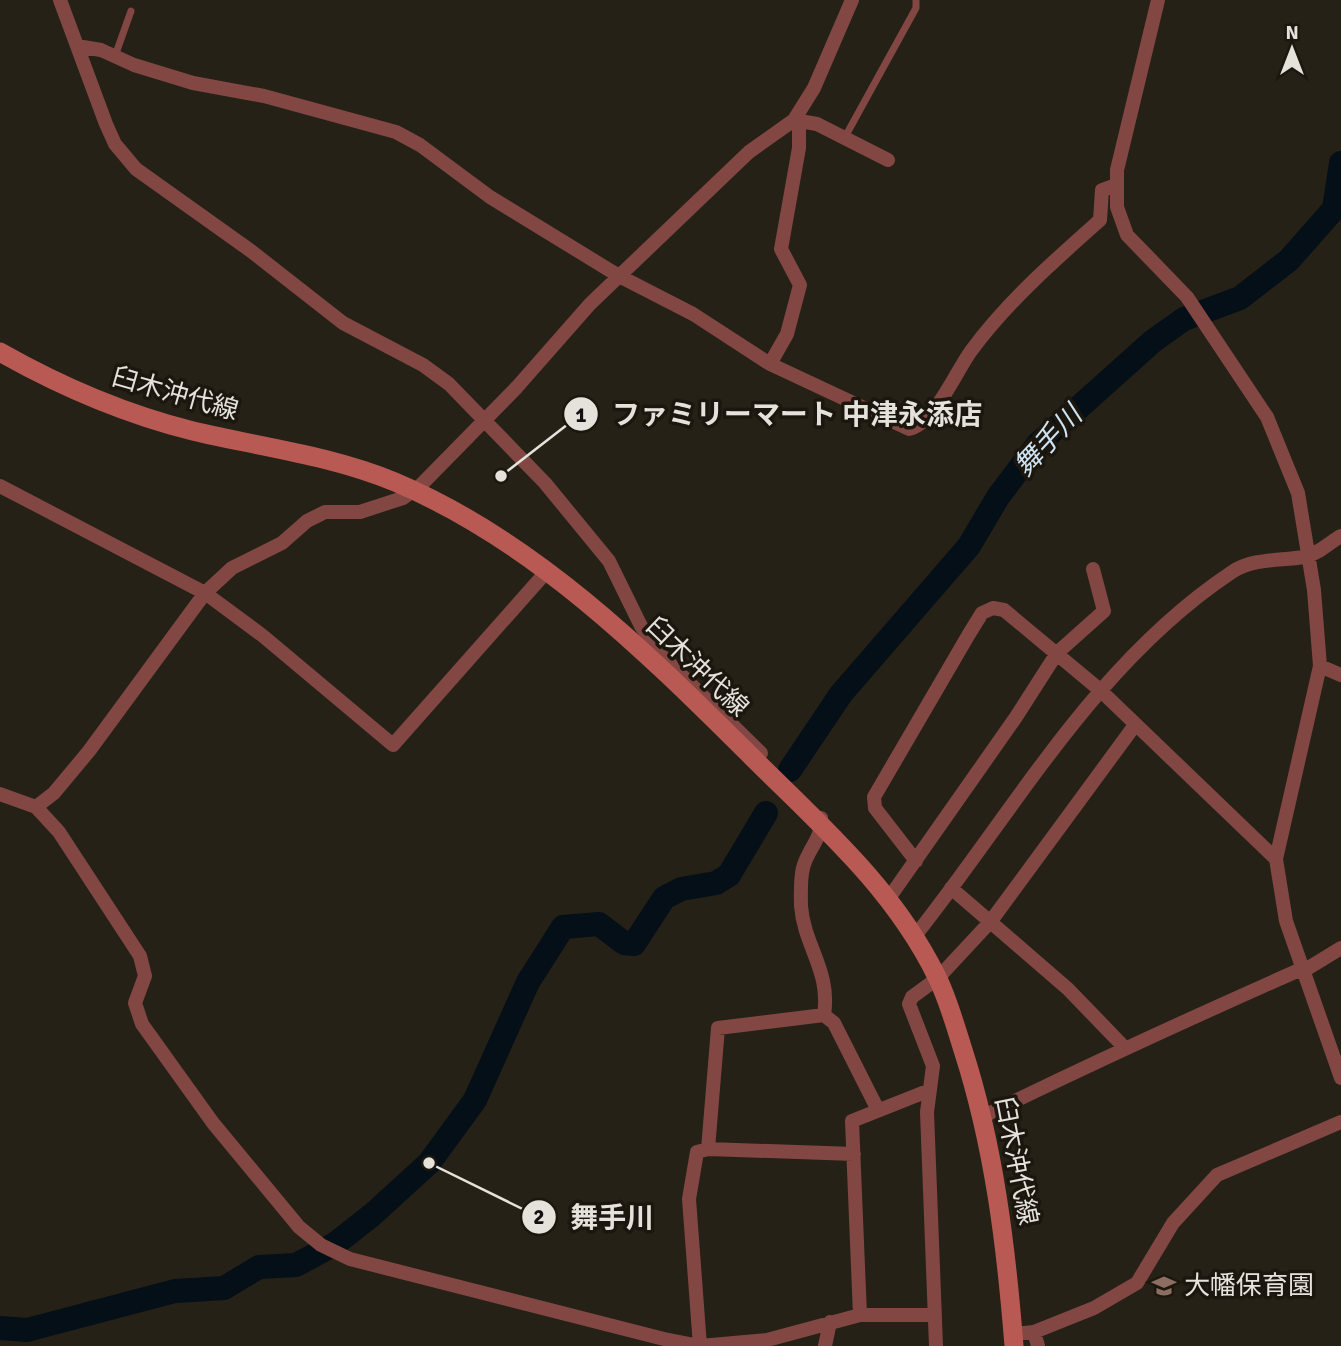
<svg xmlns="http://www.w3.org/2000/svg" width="1341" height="1346" font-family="Signika,'Noto Sans JP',sans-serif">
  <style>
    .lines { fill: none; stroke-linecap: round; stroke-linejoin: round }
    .river { stroke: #050f17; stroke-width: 24 }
    .lane { stroke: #824742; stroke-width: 7 }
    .street { stroke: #824742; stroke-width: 14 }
    .secondary { stroke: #b85a53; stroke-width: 19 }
    .labels { text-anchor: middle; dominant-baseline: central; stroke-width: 7; stroke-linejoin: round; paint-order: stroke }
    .street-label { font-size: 26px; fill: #e5e2db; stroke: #1c170e }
    .poi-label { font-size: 26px; fill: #e5e2db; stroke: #1c170e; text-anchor: start }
    .water-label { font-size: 28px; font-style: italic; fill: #cfe4f3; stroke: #1c170e }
    .leader { fill: none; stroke: #e5e2db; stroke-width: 2.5 }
    .callout-dot { fill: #e5e2db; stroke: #1c170e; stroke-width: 2.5 }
    .mark-label { font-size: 21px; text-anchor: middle; font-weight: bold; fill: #111 }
    .callout-label { font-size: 28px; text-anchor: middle; font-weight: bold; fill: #e5e2db; stroke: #1c170e; stroke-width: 7; stroke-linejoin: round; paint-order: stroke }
  </style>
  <rect width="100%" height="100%" fill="#252117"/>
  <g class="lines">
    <path class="river" d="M 790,770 L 841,694 L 969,546 L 998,497 L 1038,444 L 1153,341 L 1184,319 L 1240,298 L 1289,260 L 1334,209 L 1341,163
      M 0,1328 L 27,1330 L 175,1291 L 224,1288 L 259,1267 L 296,1265 L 335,1244 L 372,1215 L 429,1163 L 475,1100 L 528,982 L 563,927 L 599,924 L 624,943 L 634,944 L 664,898 L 681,889 L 716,883 L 729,875 L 766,813"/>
    <path class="lane" d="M 115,56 L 131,11
      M 845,137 L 916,8 L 916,0"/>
    <path class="street" d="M 60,0 L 106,124 L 115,144 L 136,169 L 251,251 L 343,323 L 423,365 L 449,384 L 545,483 L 609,561 L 641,626 L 660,654 L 761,753
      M 1158,0 L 1117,170 L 1117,207 L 1127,235 L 1187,297 L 1267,417 L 1298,493 L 1314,590 L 1320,666 L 1276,859 L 1286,921 L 1341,1078
      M 77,46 L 101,50 L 134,65 L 193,83 L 264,96 L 396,132 L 420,145 L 490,197 L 619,276 L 693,314 L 770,364 L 909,429 C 935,423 955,373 971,351 C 1007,302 1055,260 1100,220 L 1102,190 L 1116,185
      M 770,364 L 787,334 L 800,285 L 781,249 L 799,148 L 799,129 L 794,120 L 817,124 L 888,160
      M 0,486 L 205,593 L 263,636 L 393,745 L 547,571
      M 1320,666 L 1341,675
      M 0,794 L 36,807 L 59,832 L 140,956 L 145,976 L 135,1003 L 142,1024 L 213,1123 L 299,1227 L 321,1245 L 350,1259 L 664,1339 L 700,1346 L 767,1340 L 860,1315 L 935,1315
      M 36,807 L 54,793 L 89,751 L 205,593 L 232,568 L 282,543 L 307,521 L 325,512 L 360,512 L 403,498 L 420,486 L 517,387 L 590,304 L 749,152 L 794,120 L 814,88 L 852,0
      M 821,818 C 823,838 807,850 803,868 C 800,880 801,894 801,906 C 804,946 831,971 824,1015
      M 916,861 L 875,808 L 874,797 L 969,634 L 982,613 L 993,608 L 1004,610 L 1100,690 L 1276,859
      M 951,888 L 1068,989 L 1124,1047
      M 889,898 L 1016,717 L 1057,653 L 1104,611 L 1093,569
      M 915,936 C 1015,810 1095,663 1232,572 C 1253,558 1280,561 1304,557 C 1317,555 1330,542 1341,536
      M 982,1117 C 1086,1066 1191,1018 1297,971 L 1305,970 L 1341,948
      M 708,1149 L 718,1028 L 824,1015 L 834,1023 L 878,1110
      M 860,1315 L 852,1121 L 930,1090
      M 1034,1332 L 1038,1346
      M 1013,1334 L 1034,1332 L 1094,1308 L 1137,1283 L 1173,1223 L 1217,1175 L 1341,1122
      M 700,1346 L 689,1199 L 697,1152 L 708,1149 L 854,1154
      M 825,1346 L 830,1322
      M 936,1346 L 927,1112 L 933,1066 L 909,1004 L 912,997 L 938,978 L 991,921 L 1135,725"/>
    <path class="secondary" d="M 0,352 C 60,386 125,414 193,431 C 260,447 330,455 395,482 C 539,543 650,656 759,764 C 826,830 895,891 937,977 C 948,999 955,1025 963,1050 C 994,1146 1006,1245 1014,1346"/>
  </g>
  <defs>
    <g id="school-bare" transform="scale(1.89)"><path d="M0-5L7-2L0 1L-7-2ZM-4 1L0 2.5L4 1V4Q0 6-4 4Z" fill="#8d6e63" stroke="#1c170e" stroke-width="2.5" paint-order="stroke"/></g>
  </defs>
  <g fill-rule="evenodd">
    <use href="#school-bare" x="1164" y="1286"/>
  </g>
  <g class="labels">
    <g class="street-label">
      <text transform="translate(175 394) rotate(16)">臼木沖代線</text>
      <text transform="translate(697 667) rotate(44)">臼木沖代線</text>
      <text transform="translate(1016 1161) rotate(79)">臼木沖代線</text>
    </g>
    <g class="poi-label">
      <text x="1184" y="1286">大幡保育園</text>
    </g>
    <g class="water-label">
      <text transform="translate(1048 441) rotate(-47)">舞手川</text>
    </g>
  </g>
  <path class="leader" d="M501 476L581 414M429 1163L539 1217"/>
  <g class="callout-dot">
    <circle cx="501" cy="476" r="7"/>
    <circle cx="429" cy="1163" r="7"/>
    <circle cx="581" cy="414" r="18"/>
    <circle cx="539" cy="1217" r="18"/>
  </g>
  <g class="mark-label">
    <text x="581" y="422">1</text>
    <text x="539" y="1224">2</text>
  </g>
  <g class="callout-label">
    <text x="797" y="424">ファミリーマート 中津永添店</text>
    <text x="612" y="1227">舞手川</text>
  </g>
  <g transform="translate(1292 49)" stroke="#1c170e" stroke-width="5" paint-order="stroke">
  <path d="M0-5L12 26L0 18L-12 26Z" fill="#e5e2db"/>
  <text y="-10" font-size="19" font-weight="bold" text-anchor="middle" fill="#e5e2db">N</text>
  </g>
</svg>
